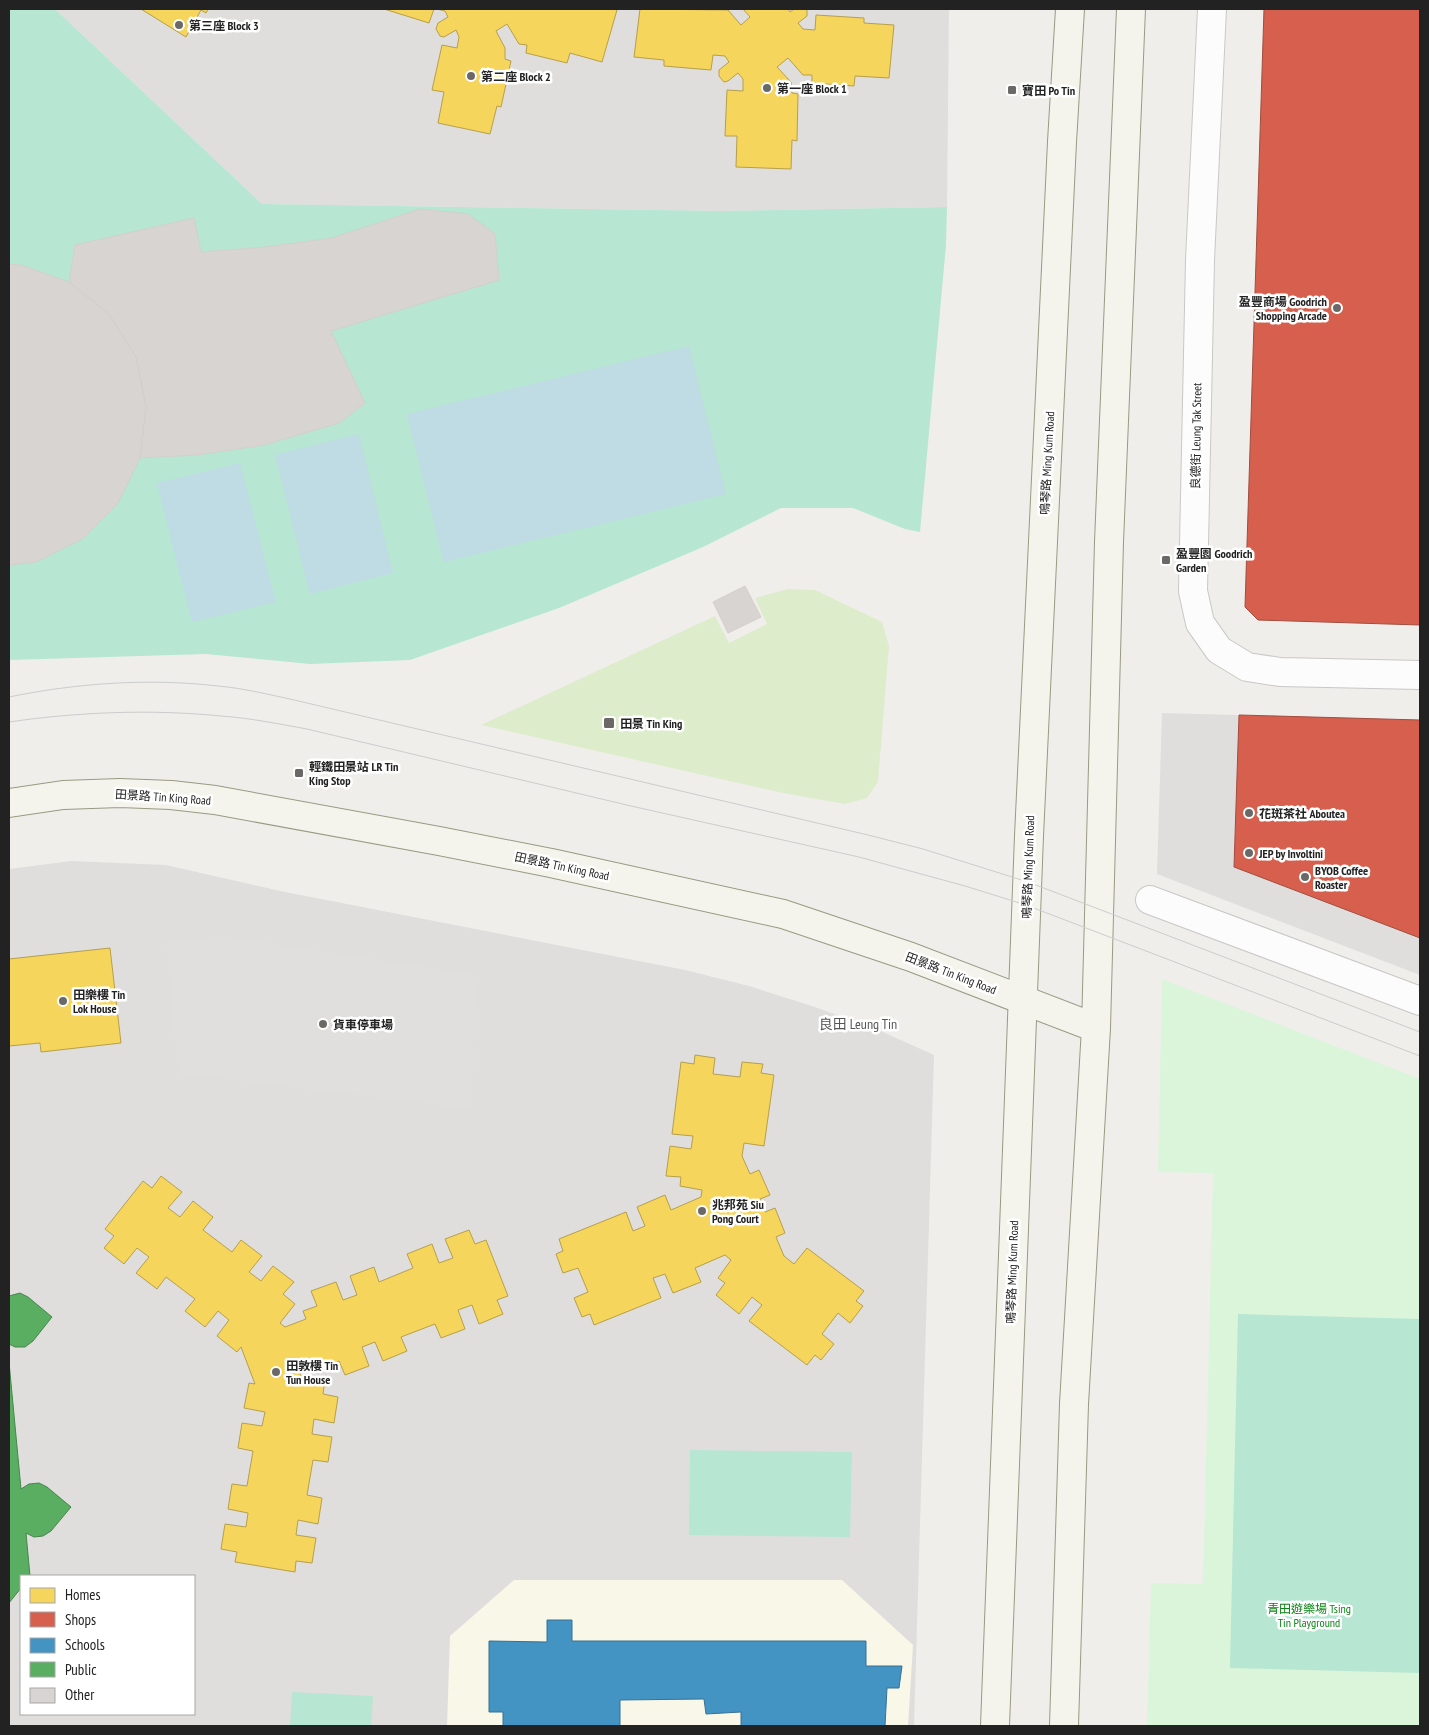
<svg xmlns="http://www.w3.org/2000/svg" width="1429" height="1735" font-family="'PT Sans Narrow','Noto Sans TC',sans-serif">
  <style>
    .residential { fill: #dfdedc; fill-rule: evenodd }
    .education { fill: #f8f7e8 }
    .grass { fill: #ddeccb }
    .park { fill: #daf5da }
    .pitch { fill: #b7e6d2 }
    .parking { fill: #e0dfde }
    .water { fill: #bfdbe3 }
    .homes { fill: #f6d55c; stroke: #b69f4b }
    .shops { fill: #d6604d; stroke: #a04d40 }
    .schools { fill: #4393c3; stroke: #397193 }
    .public { fill: #5aae61; stroke: #49844e }
    .building { fill: #d7d4d2; stroke: #d3d0cc }
    .lines { fill: none; stroke-linecap: round; stroke-linejoin: round }
    .street-casing { stroke: #c9c8c7; stroke-width: 30 }
    .secondary-casing { stroke: #999a82; stroke-width: 30 }
    .street { stroke: #fdfcfc; stroke-width: 28 }
    .secondary { stroke: #f4f4ed; stroke-width: 28 }
    .tram { stroke: #ccc; stroke-width: 1 }
    .poi-dot { fill: #6a6968; stroke: #fff; stroke-width: 2 }
    .labels { text-anchor: middle; dominant-baseline: central; stroke-width: 5; stroke-linejoin: round; paint-order: stroke }
    .poi-label { font-size: 12px; font-weight: bold; fill: #222; stroke: #fff; text-anchor: start }
    .street-label { font-size: 12px; fill: #222; stroke: #fff }
    .park-label { font-size: 12px; fill: #0c8416; stroke: #fff }
    .neighbourhood-label { font-size: 14px; fill: #555; stroke: #fff }
  </style>
  <rect width="100%" height="100%" fill="#f0eeeb"/>
  <path class="residential" d="M 55,9 L 949,9 L 947,207 L 721,211 L 262,204 Z
    M 1162,713 L 1420,720 L 1420,975 L 1157,874 Z
    M 71,861 L 166,865 L 280,891 L 685,970 L 749,986 L 812,1006 L 874,1028 L 934,1055 L 914,1726 L 9,1726 L 9,869 ZM 21,1576 L 194,1576 L 194,1714 L 21,1714 Z"/>
  <path class="education" d="M 514,1580 L 842,1580 L 913,1645 L 908,1726 L 447,1726 L 450,1636 Z"/>
  <path class="grass" d="M 788,589 L 815,590 L 882,622 L 889,646 L 878,782 L 867,798 L 845,804 L 783,793 L 481,725 L 715,616 L 729,643 L 767,624 L 755,598 Z"/>
  <path class="park" d="M 1162,979 L 1420,1079 L 1420,1726 L 1147,1726 L 1151,1583 L 1203,1584 L 1213,1173 L 1158,1172 Z"/>
  <path class="pitch" d="M 9,9 L 55,9 L 262,204 L 721,211 L 947,207 L 946,245 L 920,532 L 905,529 L 853,508 L 781,508 L 703,547 L 559,608 L 410,660 L 310,664 L 206,654 L 9,660 Z
    M 1238,1314 L 1420,1319 L 1420,1673 L 1230,1668 Z
    M 690,1450 L 852,1452 L 850,1537 L 689,1535 Z
    M 292,1692 L 373,1696 L 371,1726 L 290,1726 Z"/>
  <path class="parking" d="M 221,936 L 474,975 L 472,1109 L 178,1073 L 167,942 Z"/>
  <path class="water" d="M 689,346 L 726,494 L 444,562 L 407,414 Z
    M 359,434 L 393,573 L 310,594 L 275,455 Z
    M 240,463 L 276,602 L 192,622 L 157,483 Z"/>
  <path class="homes" d="M 141,9 L 208,9 L 206,13 L 201,10 L 186,37 Z
    M 384,9 L 434,9 L 429,23 Z
    M 437,9 L 613,9 L 617,10 L 602,62 L 570,53 L 567,63 L 526,53 L 527,45 L 519,44 L 507,24 L 496,31 L 505,48 L 505,59 L 511,61 L 501,107 L 497,106 L 490,134 L 438,123 L 444,92 L 432,90 L 442,45 L 457,48 L 459,37 L 456,30 L 444,37 L 440,36 L 436,29 L 438,23 L 448,17 L 445,11 Z
    M 640,9 L 728,10 L 741,25 L 750,17 L 743,9 L 788,9 L 790,12 L 794,9 L 807,9 L 807,16 L 798,23 L 803,29 L 815,30 L 816,15 L 864,18 L 864,23 L 894,25 L 889,78 L 855,76 L 854,86 L 812,83 L 812,75 L 803,75 L 788,58 L 777,67 L 791,82 L 792,93 L 798,94 L 797,141 L 792,140 L 791,169 L 736,167 L 737,136 L 725,136 L 727,90 L 743,91 L 743,79 L 738,73 L 728,81 L 724,82 L 719,76 L 719,70 L 729,62 L 725,56 L 713,55 L 711,70 L 664,66 L 664,60 L 634,57 Z
    M 1412,457 L 1420,457 L 1420,598 L 1409,598 L 1410,564 L 1375,563 L 1376,551 L 1364,551 L 1364,534 L 1410,535 L 1410,521 L 1364,521 L 1364,503 L 1376,503 L 1376,492 L 1411,492 Z
    M 1345,726 L 1365,726 L 1364,755 L 1382,755 L 1373,746 L 1394,727 L 1420,755 L 1420,862 L 1403,861 L 1403,853 L 1360,852 L 1360,827 L 1372,828 L 1372,814 L 1365,806 L 1289,804 L 1290,778 L 1302,779 L 1303,768 L 1284,767 L 1285,735 L 1315,736 L 1315,730 L 1345,730 Z
    M 110,948 L 121,1043 L 41,1052 L 40,1043 L 9,1046 L 9,959 Z
    M 695,1055 L 715,1058 L 713,1074 L 740,1077 L 742,1062 L 763,1064 L 761,1073 L 774,1075 L 764,1146 L 744,1143 L 742,1156 L 750,1174 L 759,1170 L 770,1195 L 760,1199 L 765,1212 L 775,1208 L 785,1233 L 776,1237 L 784,1256 L 794,1264 L 807,1248 L 864,1291 L 856,1301 L 863,1306 L 850,1323 L 838,1313 L 822,1334 L 834,1344 L 821,1360 L 815,1355 L 807,1365 L 749,1321 L 762,1305 L 752,1297 L 739,1314 L 716,1295 L 725,1283 L 718,1278 L 731,1260 L 725,1255 L 695,1268 L 701,1282 L 673,1293 L 665,1274 L 653,1278 L 661,1298 L 594,1325 L 590,1314 L 582,1317 L 574,1298 L 588,1292 L 578,1268 L 563,1273 L 556,1254 L 563,1251 L 559,1239 L 626,1212 L 633,1231 L 645,1226 L 637,1207 L 665,1195 L 671,1210 L 701,1197 L 702,1190 L 680,1186 L 681,1177 L 666,1176 L 670,1146 L 691,1149 L 693,1136 L 672,1134 L 681,1062 L 694,1064 Z
    M 161,1176 L 182,1192 L 168,1208 L 180,1217 L 193,1201 L 213,1217 L 203,1230 L 232,1252 L 241,1240 L 262,1256 L 249,1272 L 261,1281 L 273,1266 L 294,1282 L 283,1294 L 295,1304 L 280,1323 L 285,1327 L 306,1319 L 303,1311 L 317,1306 L 311,1291 L 336,1282 L 343,1300 L 357,1295 L 350,1276 L 374,1267 L 379,1282 L 413,1268 L 407,1254 L 432,1244 L 439,1263 L 453,1258 L 445,1239 L 469,1230 L 475,1244 L 486,1240 L 508,1296 L 497,1300 L 503,1314 L 479,1324 L 472,1305 L 458,1310 L 465,1329 L 441,1338 L 435,1324 L 401,1337 L 407,1351 L 383,1361 L 375,1342 L 362,1347 L 369,1366 L 345,1375 L 339,1361 L 325,1366 L 323,1361 L 301,1369 L 300,1376 L 325,1379 L 323,1394 L 338,1397 L 334,1423 L 314,1419 L 312,1434 L 332,1437 L 328,1462 L 313,1460 L 307,1495 L 322,1498 L 318,1524 L 298,1520 L 296,1535 L 316,1538 L 312,1563 L 296,1561 L 295,1572 L 235,1562 L 237,1552 L 221,1549 L 225,1524 L 246,1527 L 248,1513 L 228,1509 L 232,1484 L 247,1486 L 253,1451 L 238,1448 L 242,1423 L 262,1426 L 265,1412 L 244,1408 L 249,1383 L 255,1384 L 241,1347 L 237,1352 L 217,1336 L 229,1320 L 218,1311 L 205,1327 L 185,1311 L 195,1299 L 166,1277 L 157,1289 L 136,1273 L 149,1257 L 137,1248 L 124,1264 L 104,1248 L 114,1236 L 105,1229 L 143,1181 L 152,1188 Z"/>
  <path class="shops" d="M 1264,9 L 1420,9 L 1420,625 L 1258,620 L 1245,607 Z
    M 1239,715 L 1420,720 L 1420,938 L 1234,867 Z"/>
  <path class="schools" d="M 547,1620 L 572,1620 L 572,1641 L 866,1641 L 866,1666 L 902,1666 L 899,1688 L 887,1688 L 885,1726 L 741,1726 L 741,1712 L 706,1714 L 704,1699 L 620,1700 L 620,1726 L 503,1726 L 503,1712 L 489,1712 L 489,1641 L 547,1642 Z"/>
  <path class="public" d="M 20,1293 L 28,1297 L 52,1317 L 33,1341 L 25,1347 L 15,1347 L 9,1344 L 9,1296 Z
    M 9,1362 L 21,1489 L 29,1484 L 39,1483 L 47,1487 L 71,1507 L 51,1531 L 43,1536 L 34,1537 L 26,1533 L 30,1576 L 21,1576 L 21,1588 L 9,1603 Z"/>
  <path class="building" d="M 420,209 L 468,214 L 495,234 L 499,280 L 331,331 L 365,403 L 339,423 L 264,445 L 197,455 L 140,458 L 146,407 L 136,357 L 109,314 L 69,282 L 75,245 L 194,218 L 201,252 L 265,247 L 332,238 Z
    M 9,264 L 21,265 L 69,282 L 109,314 L 136,357 L 146,407 L 140,458 L 118,503 L 82,539 L 36,562 L 9,565 Z
    M 745,586 L 761,617 L 728,633 L 713,602 Z"/>
  <g class="lines">
    <g class="street-casing">
      <path id="street" d="M 1212,9 L 1200,260 L 1193,591 L 1200,623 L 1219,650 L 1247,667 L 1280,672 L 1420,675
        M 1150,900 L 1420,1001"/>
    </g>
    <g class="secondary-casing">
      <path id="secondary" d="M 9,803 L 63,795 L 120,793 L 171,795 L 215,800 L 439,841 L 551,863 L 783,914 L 911,957 L 1096,1028
        M 995,1726 L 1029,836 L 1062,142 L 1070,9
        M 1064,1726 L 1074,1404 L 1096,1028 L 1109,542 L 1131,9"/>
    </g>
    <use href="#street" class="street"/>
    <use href="#secondary" class="secondary"/>
    <path class="tram" d="M 9,697 C 77,683 149,678 218,686 C 242,688 266,694 290,699 L 868,835 L 923,849 L 1028,882 L 1420,1032
      M 9,722 C 78,712 151,709 221,716 C 250,718 279,724 307,729 L 631,806 L 859,857 L 965,886 L 1026,905 L 1420,1056"/>
  </g>
  <g class="poi-dot">
    <circle cx="179" cy="25" r="5"/>
    <circle cx="471" cy="76" r="5"/>
    <circle cx="767" cy="88" r="5"/>
    <rect x="1007" y="85" width="10" height="10" rx="2.5"/>
    <circle cx="1337" cy="308" r="5"/>
    <rect x="1161" y="555" width="10" height="10" rx="2.5"/>
    <rect x="603" y="717" width="12" height="12" rx="2.5"/>
    <rect x="294" y="768" width="10" height="10" rx="2.5"/>
    <circle cx="1249" cy="813" r="5"/>
    <circle cx="1249" cy="853" r="5"/>
    <circle cx="1305" cy="877" r="5"/>
    <circle cx="63" cy="1001" r="5"/>
    <circle cx="323" cy="1024" r="5"/>
    <circle cx="702" cy="1211" r="5"/>
    <circle cx="276" cy="1372" r="5"/>
  </g>
  <g class="labels">
    <g class="poi-label">
      <text x="189" y="25">第三座 Block 3</text>
      <text x="481" y="76">第二座 Block 2</text>
      <text x="777" y="88">第一座 Block 1</text>
      <text x="1022" y="90">寶田 Po Tin</text>
      <text x="1327" y="301" text-anchor="end">盈豐商場 Goodrich<tspan x="1327" dy="14">Shopping Arcade</tspan></text>
      <text x="1176" y="553">盈豐園 Goodrich<tspan x="1176" dy="14">Garden</tspan></text>
      <text x="620" y="723">田景 Tin King</text>
      <text x="309" y="766">輕鐵田景站 LR Tin<tspan x="309" dy="14">King Stop</tspan></text>
      <text x="1259" y="813">花斑茶社 Aboutea</text>
      <text x="1259" y="853">JEP by Involtini</text>
      <text x="1315" y="870">BYOB Coffee<tspan x="1315" dy="14">Roaster</tspan></text>
      <text x="73" y="994">田樂樓 Tin<tspan x="73" dy="14">Lok House</tspan></text>
      <text x="333" y="1024">貨車停車場</text>
      <text x="712" y="1204">兆邦苑 Siu<tspan x="712" dy="14">Pong Court</tspan></text>
      <text x="286" y="1365">田敦樓 Tin<tspan x="286" dy="14">Tun House</tspan></text>
    </g>
    <g class="street-label">
      <text transform="translate(1196 436) rotate(-89)">良德街 Leung Tak Street</text>
      <text transform="translate(1047 463) rotate(-87)">鳴琴路 Ming Kum Road</text>
      <text transform="translate(163 797) rotate(4)">田景路 Tin King Road</text>
      <text transform="translate(562 866) rotate(12)">田景路 Tin King Road</text>
      <text transform="translate(1028 867) rotate(-88)">鳴琴路 Ming Kum Road</text>
      <text transform="translate(951 973) rotate(21)">田景路 Tin King Road</text>
      <text transform="translate(1012 1272) rotate(-88)">鳴琴路 Ming Kum Road</text>
    </g>
    <g class="park-label">
      <text x="1309" y="1608">青田遊樂場 Tsing<tspan x="1309" dy="14">Tin Playground</tspan></text>
    </g>
    <g class="neighbourhood-label">
      <text x="858" y="1024">良田 Leung Tin</text>
    </g>
  </g>
  <rect width="1429" height="1735" fill="none" stroke="#222222" stroke-width="20"/>
  <rect x="20" y="1575" width="175" height="140" fill="#ffffff" stroke="#a7a7a7"/>
  <rect x="30" y="1588" width="25" height="15" fill="#f6d55c" stroke="#a7a7a7"/>
  <text x="65" y="1600" font-size="15" fill="#222222">Homes</text>
  <rect x="30" y="1612" width="25" height="15" fill="#d6604d" stroke="#a7a7a7"/>
  <text x="65" y="1625" font-size="15" fill="#222222">Shops</text>
  <rect x="30" y="1638" width="25" height="15" fill="#4393c3" stroke="#a7a7a7"/>
  <text x="65" y="1650" font-size="15" fill="#222222">Schools</text>
  <rect x="30" y="1662" width="25" height="15" fill="#5aae61" stroke="#a7a7a7"/>
  <text x="65" y="1675" font-size="15" fill="#222222">Public</text>
  <rect x="30" y="1688" width="25" height="15" fill="#d7d4d2" stroke="#a7a7a7"/>
  <text x="65" y="1700" font-size="15" fill="#222222">Other</text>
</svg>
